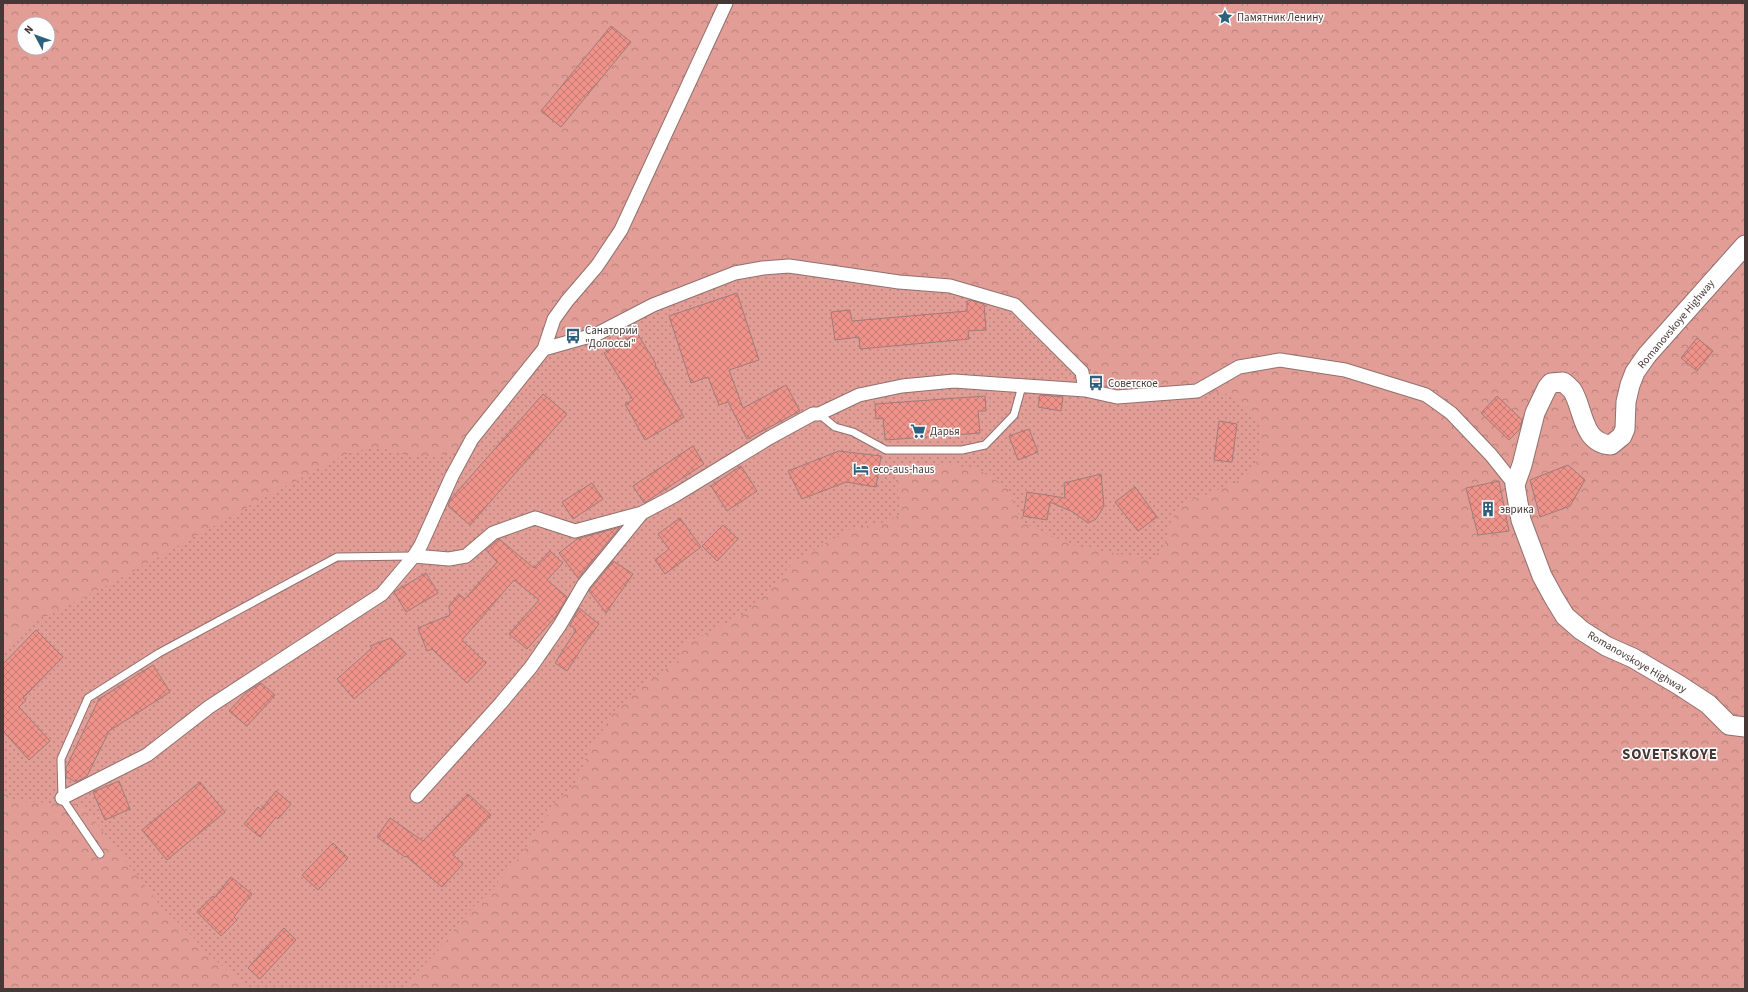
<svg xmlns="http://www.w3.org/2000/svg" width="1748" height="992" font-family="'Source Sans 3',sans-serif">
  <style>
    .grass { fill: url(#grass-dots); fill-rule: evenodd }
    .forest { fill: url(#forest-crowns); fill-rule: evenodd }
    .building { fill: url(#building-cross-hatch); stroke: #9d7d79 }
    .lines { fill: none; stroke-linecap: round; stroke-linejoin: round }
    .lane-casing { stroke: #90706d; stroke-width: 9 }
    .street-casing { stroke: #90706d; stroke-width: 15 }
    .secondary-casing { stroke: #90706d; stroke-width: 21 }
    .lane { stroke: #fff; stroke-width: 7 }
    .street { stroke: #fff; stroke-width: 13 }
    .secondary { stroke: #fff; stroke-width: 19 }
    .labels { text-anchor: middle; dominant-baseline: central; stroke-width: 3; stroke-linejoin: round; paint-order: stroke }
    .poi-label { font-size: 11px; fill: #463836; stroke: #fff; text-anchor: start }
    .street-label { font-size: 11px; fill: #463836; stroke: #fff }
    .district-label { font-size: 15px; font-weight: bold; letter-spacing: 1px; fill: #463836; stroke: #fff }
  </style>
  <defs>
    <pattern id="grass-dots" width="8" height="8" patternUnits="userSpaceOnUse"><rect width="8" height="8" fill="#e19d96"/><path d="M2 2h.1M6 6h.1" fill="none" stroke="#b8817b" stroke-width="1.8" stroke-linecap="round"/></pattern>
    <pattern id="forest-crowns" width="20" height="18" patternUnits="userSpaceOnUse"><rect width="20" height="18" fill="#e19d96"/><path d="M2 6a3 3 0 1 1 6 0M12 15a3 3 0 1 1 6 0" fill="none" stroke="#b8817b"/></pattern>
    <pattern id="building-cross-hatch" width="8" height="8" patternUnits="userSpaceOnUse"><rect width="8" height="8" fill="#ee928a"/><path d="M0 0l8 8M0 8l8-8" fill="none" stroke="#c37872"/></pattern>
  </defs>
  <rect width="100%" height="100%" fill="#faddd9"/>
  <path class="grass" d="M 3,3 L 1745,3 L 1745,989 L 3,989 ZM 24,24 L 48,24 L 48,48 L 24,48 Z"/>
  <path class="forest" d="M 3,3 L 1745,3 L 1745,989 L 402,989 L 447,940 L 464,916 L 491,890 L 517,860 L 555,804 L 575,784 L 594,740 L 604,729 L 611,714 L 642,686 L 679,660 L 682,643 L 703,635 L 746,613 L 769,591 L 794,561 L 851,529 L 881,523 L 902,514 L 894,469 L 927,464 L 948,464 L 979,470 L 1007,487 L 1022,522 L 1071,545 L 1152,560 L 1166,543 L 1171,521 L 1182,504 L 1235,483 L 1253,469 L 1261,449 L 1260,427 L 1248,408 L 1227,394 L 1200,392 L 1155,399 L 1104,381 L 1051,333 L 993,293 L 979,286 L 943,278 L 923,279 L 774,262 L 596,329 L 545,343 L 472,434 L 454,451 L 431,458 L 411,456 L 376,447 L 348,453 L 260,500 L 114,582 L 35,622 L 3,651 ZM 24,24 L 48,24 L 48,48 L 24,48 Z
    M 3,793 L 17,801 L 39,802 L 49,804 L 73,794 L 76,797 L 160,905 L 193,937 L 206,952 L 249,989 L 3,989 Z"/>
  <path class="building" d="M 611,26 L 631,42 L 561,127 L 541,111 Z
    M 737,293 L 759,360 L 729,370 L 743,408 L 786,385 L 800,411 L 747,439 L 728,402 L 719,405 L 708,377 L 691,383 L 669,316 Z
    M 970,300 L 984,304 L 986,330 L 968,331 L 969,339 L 860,349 L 859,337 L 835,340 L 831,312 L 850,310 L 852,321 L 967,311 L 967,301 Z
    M 637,333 L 656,364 L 655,365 L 684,417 L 645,440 L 625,404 L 633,400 L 604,353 Z
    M 1697,338 L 1713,351 L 1697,371 L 1681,358 Z
    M 543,394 L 567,414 L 470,525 L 448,506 L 450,500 Z
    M 1040,395 L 1063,397 L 1061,411 L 1038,407 Z
    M 985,396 L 986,411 L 978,411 L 980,433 L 885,440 L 883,418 L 876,419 L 875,404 Z
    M 1497,396 L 1522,420 L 1520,429 L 1509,440 L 1481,413 Z
    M 1219,421 L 1237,424 L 1232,462 L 1214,460 Z
    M 1029,429 L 1038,452 L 1018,460 L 1009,436 Z
    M 693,446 L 704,464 L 644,503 L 633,486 Z
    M 839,451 L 881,456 L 876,487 L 846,482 L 802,499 L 788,471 Z
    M 1568,465 L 1585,480 L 1570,506 L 1540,517 L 1530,480 Z
    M 741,466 L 757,491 L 727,511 L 711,486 Z
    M 1101,474 L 1104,506 L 1096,519 L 1088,523 L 1073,512 L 1050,502 L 1047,520 L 1023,516 L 1027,492 L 1065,498 L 1064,483 Z
    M 1499,481 L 1509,531 L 1478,535 L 1466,488 Z
    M 592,483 L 603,499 L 573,519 L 562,502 Z
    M 1135,487 L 1157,517 L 1138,531 L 1115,502 Z
    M 680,518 L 701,547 L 665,574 L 655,560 L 669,549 L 658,534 Z
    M 723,525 L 738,539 L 717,561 L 702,546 Z
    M 620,527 L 578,578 L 559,553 L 577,539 Z
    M 499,539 L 534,568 L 550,551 L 563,563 L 547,580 L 567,597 L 557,615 L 527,649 L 509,634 L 539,600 L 514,580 L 462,640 L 486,663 L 467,683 L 432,649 L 427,651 L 418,628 L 450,615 L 449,606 L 459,594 L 465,599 L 497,562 L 486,550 Z
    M 613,561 L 633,574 L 606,613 L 589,591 Z
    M 426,573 L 438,593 L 406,612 L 394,592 Z
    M 579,608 L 599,624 L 585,643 L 567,671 L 555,663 L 576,630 L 570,625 Z
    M 36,630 L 63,657 L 23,698 L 26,700 L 19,707 L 50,741 L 29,760 L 3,731 L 3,664 Z
    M 391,638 L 406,654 L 354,699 L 337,679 L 372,648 L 370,646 Z
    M 153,665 L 170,692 L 109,731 L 87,776 L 76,782 L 66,777 L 66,768 L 99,699 Z
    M 261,683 L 275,695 L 247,726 L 229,711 L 246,693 Z
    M 119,781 L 130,809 L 105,820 L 93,792 Z
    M 200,782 L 225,812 L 167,860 L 142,830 Z
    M 276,791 L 291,804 L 278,819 L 276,817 L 260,837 L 244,824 L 258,807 L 261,810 Z
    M 468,794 L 491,815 L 453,855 L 463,864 L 442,887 L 406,856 L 405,857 L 377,837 L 390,818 L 423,841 Z
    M 333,843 L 348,858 L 318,890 L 302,875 Z
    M 231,877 L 252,894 L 234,917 L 237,920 L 221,936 L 197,912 L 213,896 L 214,898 Z
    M 284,928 L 296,940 L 260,979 L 248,968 Z"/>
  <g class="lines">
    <g class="lane-casing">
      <path id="lane" d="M 819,414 L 835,427 L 853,432 L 886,450 L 962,450 L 985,445 L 1014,415 L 1022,386
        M 100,854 L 62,798 L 61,759 L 88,698 L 159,653 L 337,557 L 414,556"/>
    </g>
    <g class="street-casing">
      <path id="street" d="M 544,349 L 597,334 L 653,305 L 735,273 L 763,268 L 789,266 L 899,282 L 950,286 L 1015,305 L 1082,372 L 1085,390 L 1117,397 L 1197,391 L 1239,367 L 1280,360 L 1345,370 L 1426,395 L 1451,413 L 1491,455 L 1515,485
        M 414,556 L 449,559 L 466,556 L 493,533 L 535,518 L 575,531 L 642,513 L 674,496 L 769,438 L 813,414 L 819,414 L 859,395 L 902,386 L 954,381 L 1085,390
        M 417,796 L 501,703 L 531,667 L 560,625 L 584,584 L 642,513
        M 62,798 L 147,755 L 209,707 L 382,594 L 414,556 L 421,545 L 452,476 L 472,439 L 544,349 L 554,319 L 567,301 L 597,266 L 621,230 L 726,3"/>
    </g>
    <g class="secondary-casing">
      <path id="secondary" d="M 1745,245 L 1647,355 L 1635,372 L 1630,385 L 1626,402 L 1625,429 L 1622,436 L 1611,445 C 1581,443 1584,408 1572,390 C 1569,387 1566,384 1563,382 L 1551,383 L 1547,388 L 1535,413 L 1522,465 L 1515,485 L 1521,520 L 1542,576 L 1554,598 L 1565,616 L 1581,630 L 1606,646 L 1633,658 L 1679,685 L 1708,704 L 1729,725 L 1745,727"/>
    </g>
    <use href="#lane" class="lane"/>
    <use href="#street" class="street"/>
    <use href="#secondary" class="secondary"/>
  </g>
  <defs>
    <g id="sight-bare" transform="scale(1.2)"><path d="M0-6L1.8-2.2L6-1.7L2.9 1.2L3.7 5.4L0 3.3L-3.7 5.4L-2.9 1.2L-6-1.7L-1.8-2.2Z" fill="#2d607d" stroke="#fff" stroke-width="2.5" paint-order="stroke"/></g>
    <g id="bus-bare" transform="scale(1.2)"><path d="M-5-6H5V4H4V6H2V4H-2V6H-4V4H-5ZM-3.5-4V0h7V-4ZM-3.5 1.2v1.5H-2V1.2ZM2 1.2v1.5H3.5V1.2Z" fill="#2d607d" stroke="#fff" stroke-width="2.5" paint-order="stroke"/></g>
    <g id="supermarket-bare" transform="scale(1.2)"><path d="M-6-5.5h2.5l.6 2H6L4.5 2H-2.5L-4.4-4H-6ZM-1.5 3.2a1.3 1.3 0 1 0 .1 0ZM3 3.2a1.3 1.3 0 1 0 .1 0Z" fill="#2d607d" stroke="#fff" stroke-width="2.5" paint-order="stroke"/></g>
    <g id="hotel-bare" transform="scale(1.2)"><path d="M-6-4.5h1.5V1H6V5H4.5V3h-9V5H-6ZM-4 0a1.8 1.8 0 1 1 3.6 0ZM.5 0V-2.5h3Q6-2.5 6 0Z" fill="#2d607d" stroke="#fff" stroke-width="2.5" paint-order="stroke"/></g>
    <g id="building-bare" transform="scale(1.2)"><path d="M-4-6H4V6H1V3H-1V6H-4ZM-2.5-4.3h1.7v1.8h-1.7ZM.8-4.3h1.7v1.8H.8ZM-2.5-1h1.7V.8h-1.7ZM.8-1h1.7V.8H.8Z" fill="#2d607d" stroke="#fff" stroke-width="2.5" paint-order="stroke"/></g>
  </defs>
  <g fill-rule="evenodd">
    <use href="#sight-bare" x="1225" y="17"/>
    <use href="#bus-bare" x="573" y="336"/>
    <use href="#bus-bare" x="1096" y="383"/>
    <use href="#supermarket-bare" x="918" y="431"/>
    <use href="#hotel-bare" x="861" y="469"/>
    <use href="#building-bare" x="1488" y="509"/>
  </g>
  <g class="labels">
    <g class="poi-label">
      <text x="1237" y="17">Памятник Ленину</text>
      <text x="585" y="330">Санаторий<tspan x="585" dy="13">"Долоссы"</tspan></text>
      <text x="1108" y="383">Советское</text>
      <text x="930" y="431">Дарья</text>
      <text x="873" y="469">eco-aus-haus</text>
      <text x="1500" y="509">эврика</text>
    </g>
    <g class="street-label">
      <text transform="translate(1676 324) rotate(-50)">Romanovskoye Highway</text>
      <text transform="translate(1637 662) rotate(30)">Romanovskoye Highway</text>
    </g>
    <g class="district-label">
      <text x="1670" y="754">SOVETSKOYE</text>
    </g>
  </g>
  <rect width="1748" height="992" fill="none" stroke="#463836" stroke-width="8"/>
  <g transform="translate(36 36) rotate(311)"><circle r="19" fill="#ffffff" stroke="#b5afaf"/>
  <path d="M0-3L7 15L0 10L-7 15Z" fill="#2d607d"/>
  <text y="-6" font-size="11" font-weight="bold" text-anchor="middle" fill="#463836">N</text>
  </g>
</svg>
